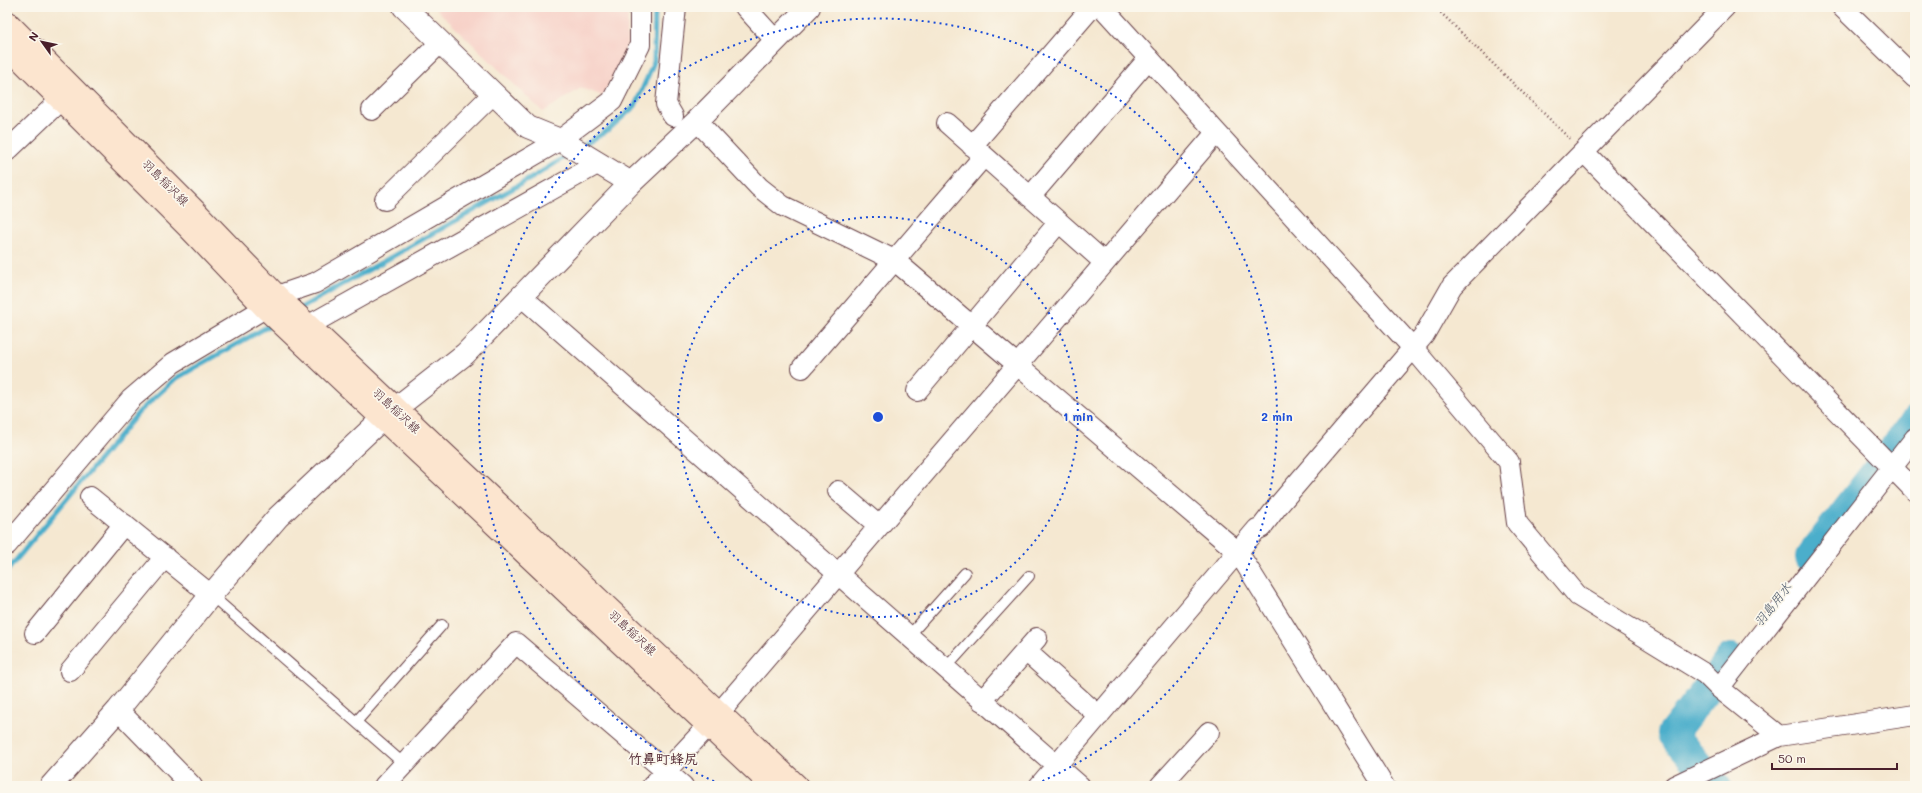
<svg xmlns="http://www.w3.org/2000/svg" width="1922" height="793" font-family="Mali,'Klee One',sans-serif">
  <style>
    .built { fill: #f7d1c8 }
    .lines { fill: none; stroke-linecap: round; stroke-linejoin: round }
    .stream { stroke: #4caecb; stroke-width: 5 }
    .river { stroke: #4caecb; stroke-width: 30 }
    .service-casing { stroke: #643d44; stroke-width: 12 }
    .minor-casing { stroke: #643d44; stroke-width: 22 }
    .tertiary-casing { stroke: #643d44; stroke-width: 24 }
    .secondary-casing { stroke: #643d44; stroke-width: 24 }
    .path { stroke: #643d44; stroke-width: 2.5; stroke-dasharray: 1 3; stroke-linecap: butt }
    .service { stroke: #fff; stroke-width: 10 }
    .minor { stroke: #fff; stroke-width: 20 }
    .tertiary { stroke: #fff; stroke-width: 22 }
    .secondary { stroke: #fce5cf; stroke-width: 22 }
    .ring { fill: none; stroke: #1d4ed8; stroke-width: 2; stroke-dasharray: 2 4 }
    .labels { text-anchor: middle; dominant-baseline: central; stroke-width: 3.5; stroke-linejoin: round; paint-order: stroke }
    .street-label { font-size: 12px; fill: #4a1f2b; stroke: #fbf7ec }
    .water-label { font-size: 13px; font-style: italic; fill: #4b586b; stroke: #fbf7ec }
    .quarter-label { font-size: 14px; font-weight: bold; fill: #4a1f2b; stroke: #fbf7ec }
    .centre { fill: #1d4ed8; stroke: #fbf7ec; stroke-width: 2 }
    .ring-label { font-size: 12px; text-anchor: middle; font-weight: bold; fill: #1d4ed8; stroke: #fbf7ec; stroke-width: 3.5; stroke-linejoin: round; paint-order: stroke }
  </style>
  <rect width="100%" height="100%" fill="#fbf7ec"/>
  <filter id="ink" filterUnits="userSpaceOnUse"><feTurbulence type="fractalNoise" baseFrequency=".025" numOctaves="2"/><feDisplacementMap in="SourceGraphic" scale="8" xChannelSelector="R" yChannelSelector="G"/><feConvolveMatrix kernelMatrix="1 2 1 2 8 2 1 2 1" color-interpolation-filters="sRGB"/></filter>
  <filter id="wash" filterUnits="userSpaceOnUse"><feTurbulence type="fractalNoise" baseFrequency=".012" numOctaves="4" result="noise"/><feDisplacementMap in="SourceGraphic" scale="16" xChannelSelector="R" yChannelSelector="G"/><feGaussianBlur stdDeviation="0.9" result="paint"/><feColorMatrix in="noise" values="0 0 0 0 0 0 0 0 0 0 0 0 0 0 0 0 0 1.4 0 .05"/><feComposite in="paint" operator="in"/></filter>
  <g filter="url(#wash)">
    <rect width="100%" height="100%" fill="#f5e8d1"/>
    <path class="built" d="M 434,7 L 628,7 L 627,44 L 603,96 L 581,88 L 543,112 Z"/>
    <g class="lines">
      <path class="stream" d="M 581,147 L 608,130 L 635,106 L 654,62 L 655,7
        M 299,309 L 535,176 L 571,153
        M 7,571 L 139,412 L 175,379 L 274,323"/>
      <path class="river" d="M 1810,557 L 1915,421
        M 1716,786 L 1672,734 L 1731,658"/>
    </g>
  </g>
  <g filter="url(#ink)">
    <g class="lines">
      <g class="service-casing">
        <path id="service" d="M 211,595 L 404,764
          M 908,637 L 965,573
          M 945,669 L 1029,576
          M 356,722 L 442,625"/>
      </g>
      <g class="minor-casing">
        <path id="minor" d="M 745,7 L 776,41
          M 1102,7 L 1413,348 L 1509,462 L 1517,523 L 1578,596 L 1705,674 L 1719,688
          M 1842,7 L 1915,78
          M 372,110 L 440,43
          M 673,116 L 666,104 L 676,7
          M 697,121 L 759,187 L 783,206 L 894,260 L 1238,552 L 1384,786
          M 947,123 L 1104,262
          M 972,146 L 1092,7
          M 7,151 L 72,89
          M 1584,152 L 1915,491
          M 1030,197 L 1149,58
          M 385,200 L 493,94
          M 521,296 L 1080,786
          M 295,333 L 599,163
          M 802,368 L 984,156
          M 917,391 L 1059,222
          M 838,491 L 879,526
          M 90,497 L 211,595
          M 7,545 L 131,399 L 173,363 L 265,308 L 277,296 L 315,283 L 560,140 L 612,101 L 640,45 L 640,7
          M 35,633 L 124,524
          M 1026,651 L 1099,716
          M 70,671 L 165,557
          M 982,701 L 1037,638
          M 118,710 L 192,786
          M 1779,736 L 1719,688 L 1915,438
          M 384,786 L 516,643 L 683,786
          M 652,786 L 708,726 L 1216,133
          M 1039,786 L 1257,529 L 1261,528 L 1277,507 L 1413,348 L 1424,335 L 1452,286 L 1725,7
          M 1160,786 L 1209,732
          M 1674,786 L 1779,736 L 1915,715"/>
      </g>
      <g class="tertiary-casing">
        <path id="tertiary" d="M 404,7 L 528,127 L 560,140 L 631,183
          M 51,786 L 118,710 L 211,595 L 278,517 L 382,419 L 465,354 L 631,183 L 697,121 L 809,7"/>
      </g>
      <g class="secondary-casing">
        <path id="secondary" d="M 7,22 L 200,216 L 277,296 L 797,786
          M 7,46 L 188,227 L 265,308 L 772,786"/>
      </g>
      <path class="path" d="M 1435,7 L 1570,139"/>
      <use href="#service" class="service"/>
      <use href="#minor" class="minor"/>
      <use href="#tertiary" class="tertiary"/>
      <use href="#secondary" class="secondary"/>
    </g>
  </g>
  <g class="ring">
    <circle cx="878" cy="417" r="200"/>
    <path d="M725 786A399 399 0 1 1 1031 786"/>
  </g>
  <g class="labels">
    <g class="street-label">
      <text transform="translate(166 182) rotate(45)">羽島稲沢線</text>
      <text transform="translate(397 410) rotate(43)">羽島稲沢線</text>
      <text transform="translate(633 632) rotate(43)">羽島稲沢線</text>
    </g>
    <g class="water-label">
      <text transform="translate(1772 604) rotate(-52)">羽島用水</text>
    </g>
    <g class="quarter-label">
      <text x="663" y="758">竹鼻町蜂尻</text>
    </g>
  </g>
  <circle cx="878" cy="417" r="6" class="centre"/>
  <g class="ring-label">
    <text x="1078" y="421">1 min</text>
    <text x="1277" y="421">2 min</text>
  </g>
  <rect width="1922" height="793" fill="none" stroke="#fbf7ec" stroke-width="24"/>
  <g transform="translate(42 42) rotate(303)" stroke="#fbf7ec" stroke-width="3" paint-order="stroke">
  <path d="M0-3L7 15L0 10L-7 15Z" fill="#4a1f2b"/>
  <text y="-6" font-size="11" font-weight="bold" text-anchor="middle" fill="#4a1f2b">N</text>
  </g>
  <path d="M1772 763v6h125v-6" fill="none" stroke="#4a1f2b" stroke-width="2"/>
  <text x="1778" y="763" font-size="12" fill="#4a1f2b" stroke="#fbf7ec" stroke-width="3" paint-order="stroke">50 m</text>
</svg>
